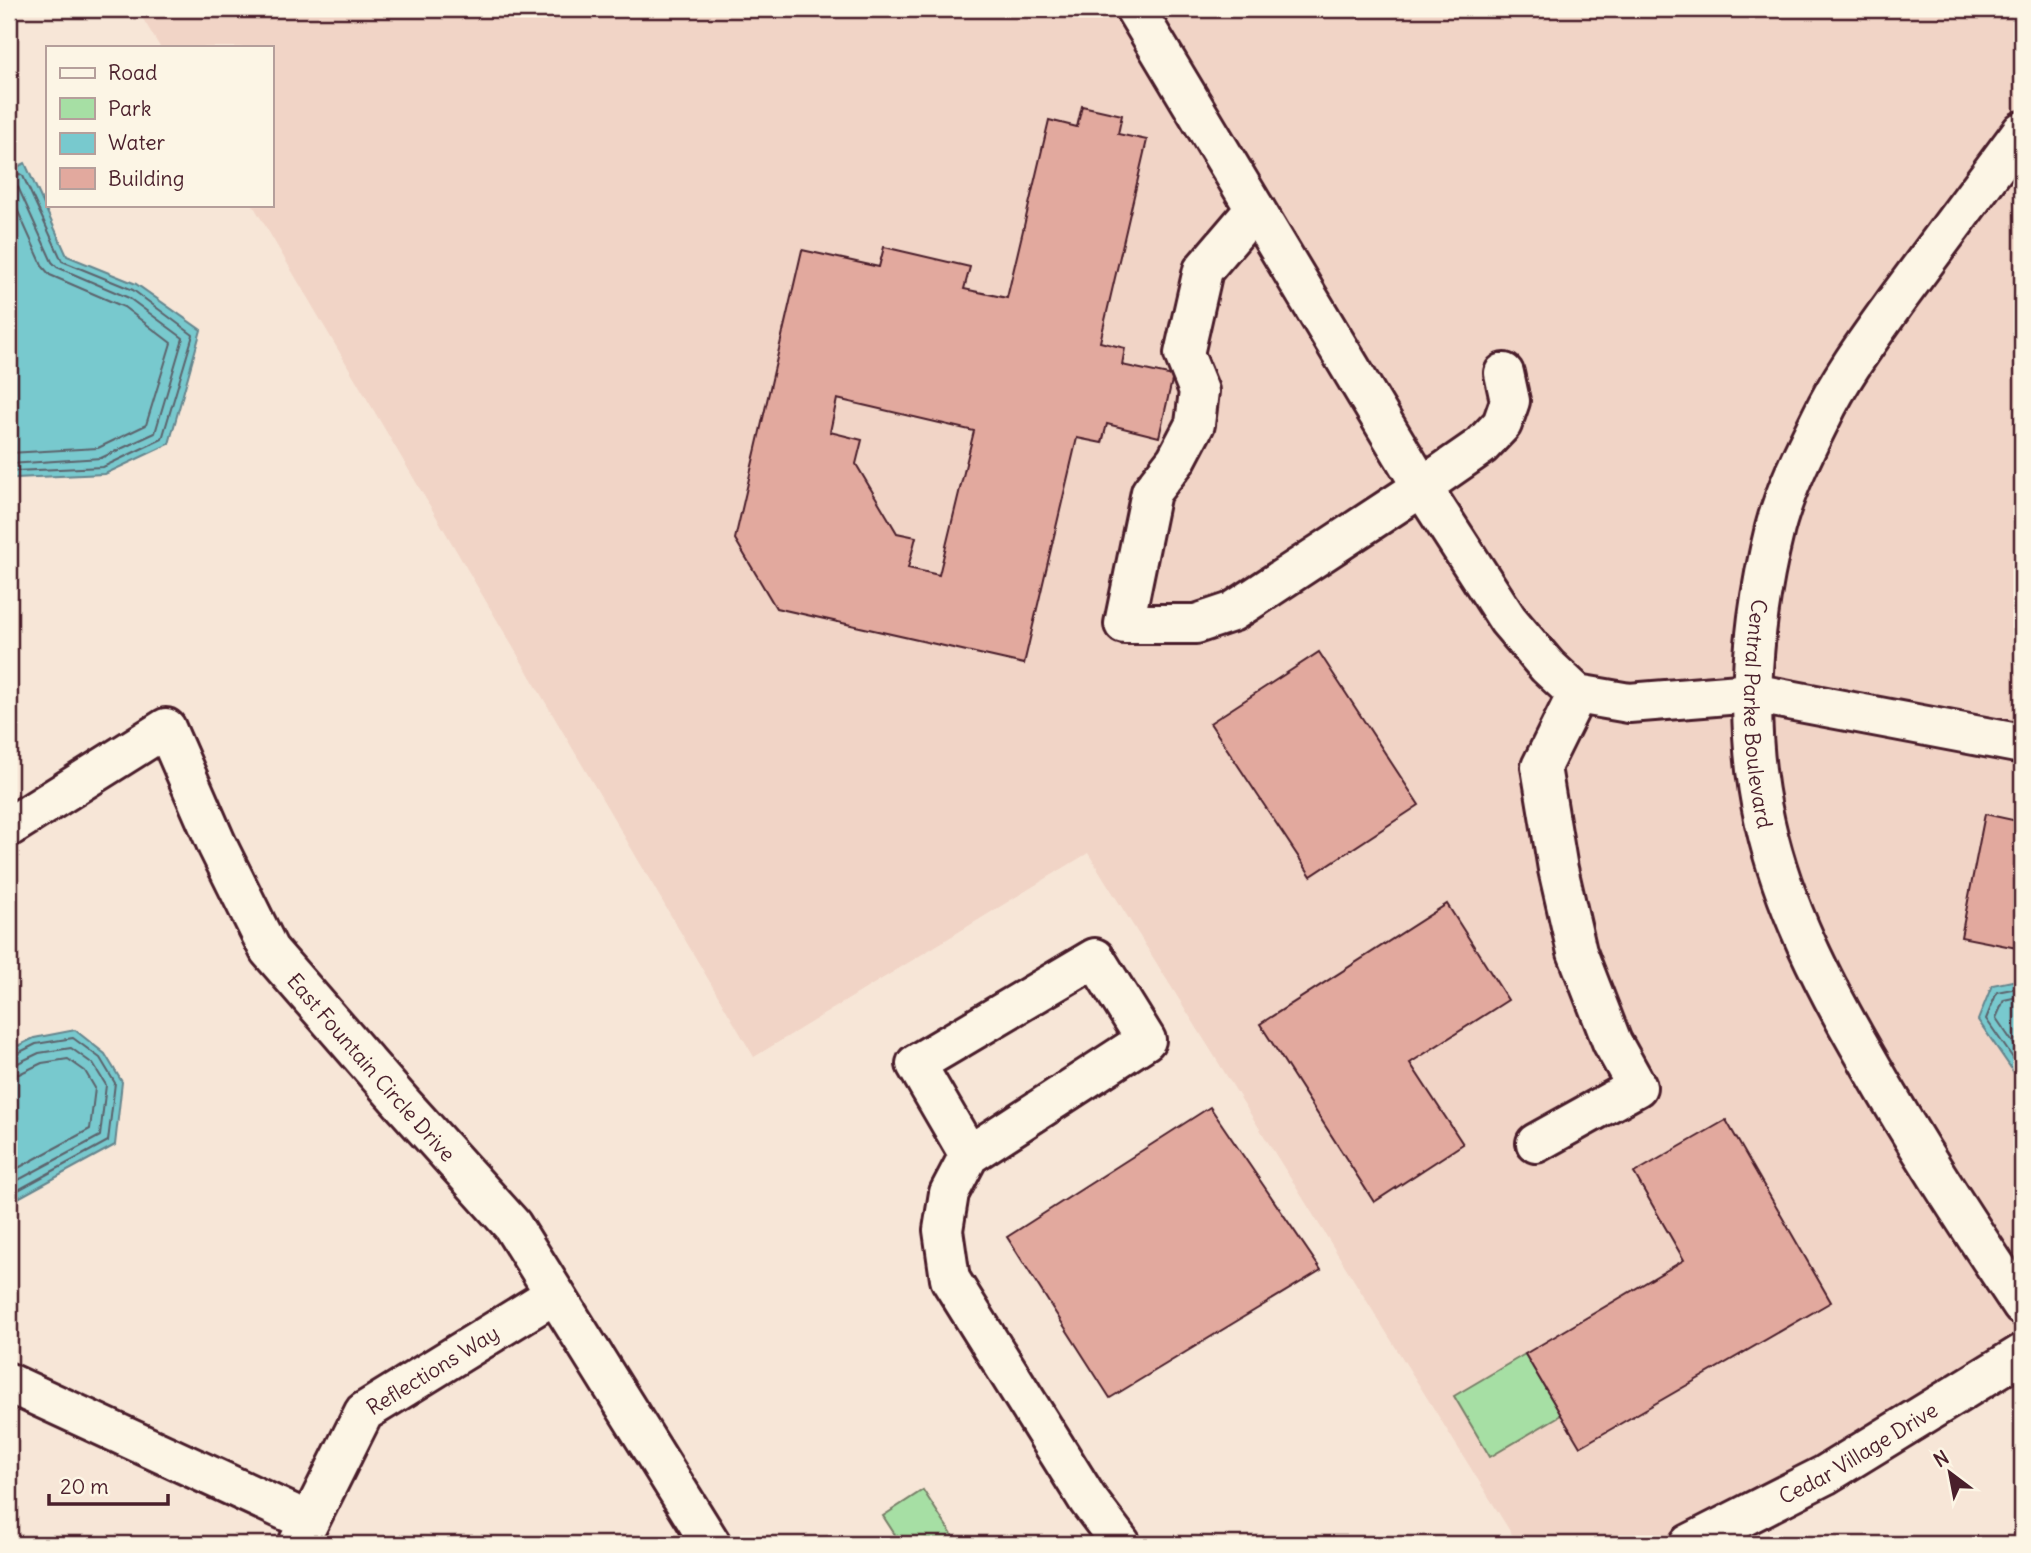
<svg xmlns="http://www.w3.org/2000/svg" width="2031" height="1553" font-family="Delius,sans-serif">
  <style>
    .built { fill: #f1d4c6 }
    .green { fill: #a6dfa4; stroke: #787f68; stroke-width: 2 }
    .water { fill: #78c9ce; stroke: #66858d; stroke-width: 2 }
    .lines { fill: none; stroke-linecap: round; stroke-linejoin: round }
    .shore { stroke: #5c636c; stroke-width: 2 }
    .building { fill: #e2a99e; stroke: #4a1f2b; stroke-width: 2; fill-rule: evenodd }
    .minor-casing { stroke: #4a1f2b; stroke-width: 44 }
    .minor { stroke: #fcf5e5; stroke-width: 38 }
    .labels { text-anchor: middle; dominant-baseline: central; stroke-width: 7; stroke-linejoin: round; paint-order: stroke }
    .street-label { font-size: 21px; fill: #4a1f2b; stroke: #fcf5e5 }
  </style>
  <rect width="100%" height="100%" fill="#f7e6d7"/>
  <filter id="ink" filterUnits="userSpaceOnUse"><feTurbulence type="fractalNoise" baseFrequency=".0143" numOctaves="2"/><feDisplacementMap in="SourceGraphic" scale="14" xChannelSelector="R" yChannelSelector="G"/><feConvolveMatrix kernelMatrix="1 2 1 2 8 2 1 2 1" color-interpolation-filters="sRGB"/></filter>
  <g filter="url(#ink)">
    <path class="built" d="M 137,9 L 2022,9 L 2022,1354 L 1689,1544 L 1518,1544 L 1088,853 L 754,1057 L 253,205 L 271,205 L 271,47 L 160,47 Z"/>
    <path class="green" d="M 1525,1354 L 1561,1415 L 1490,1457 L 1454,1396 Z
      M 923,1490 L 958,1544 L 901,1544 L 883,1516 Z"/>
    <path class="water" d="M 25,163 L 67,256 L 136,284 L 201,330 L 169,444 L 105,474 L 15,478 L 9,481 L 9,171 Z
      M 2022,979 L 2022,1084 L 1978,1020 L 1992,985 Z
      M 75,1030 L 105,1054 L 122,1082 L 115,1145 L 9,1203 L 9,1050 L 34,1038 Z"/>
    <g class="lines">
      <path class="shore" d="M 9,177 L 20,174 L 23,176 L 62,261 L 133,290 L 193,335 L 162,439 L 103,467 L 15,471 L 9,473
        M 9,186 L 18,187 L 52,262 L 57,267 L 129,298 L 183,338 L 155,433 L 101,458 L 9,464
        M 9,196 L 12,198 L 43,267 L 50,275 L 124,307 L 171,343 L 146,425 L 98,448 L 9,453
        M 2022,987 L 1997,992 L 1986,1019 L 2022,1071
        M 2022,996 L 2004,1000 L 1996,1018 L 2022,1056
        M 9,1056 L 14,1055 L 36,1044 L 73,1038 L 100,1058 L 115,1083 L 108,1141 L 9,1195
        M 9,1065 L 18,1063 L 39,1053 L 71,1048 L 93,1064 L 106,1085 L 100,1136 L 9,1185
        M 9,1075 L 19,1074 L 42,1063 L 68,1059 L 85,1071 L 95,1088 L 90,1129 L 9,1173"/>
    </g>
    <path class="building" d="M 1082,106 L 1122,115 L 1118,134 L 1147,140 L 1100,342 L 1125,348 L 1122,365 L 1173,376 L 1159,437 L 1107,424 L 1102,443 L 1077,438 L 1024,664 L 776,608 L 735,539 L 802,250 L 879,267 L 884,247 L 970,267 L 964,289 L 1007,298 L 1049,120 L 1077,127 ZM 837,399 L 974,431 L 939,575 L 908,568 L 916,537 L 897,533 L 856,464 L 862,440 L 830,432 Z
      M 1319,652 L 1419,805 L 1311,876 L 1210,723 Z
      M 1985,814 L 2022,822 L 2022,949 L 1961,937 Z
      M 1447,904 L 1508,1000 L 1410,1063 L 1463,1144 L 1374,1202 L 1260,1024 Z
      M 1210,1107 L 1321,1270 L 1110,1398 L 1007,1237 Z
      M 1726,1120 L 1831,1302 L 1580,1447 L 1525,1354 L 1684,1260 L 1634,1173 Z"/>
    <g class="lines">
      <g class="minor-casing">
        <g id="minor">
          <path d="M 1135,9 L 1422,487 L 1508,620 L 1547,666 L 1577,694 L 1629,703 L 1752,693 L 2022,744"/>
          <path id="s1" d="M 2022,131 C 1980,187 1938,244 1896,301 C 1869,339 1841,376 1821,418 C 1804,452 1785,490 1775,528 C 1751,625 1743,725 1765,823 C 1784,908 1824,985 1867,1059 C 1915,1144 1968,1225 2022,1306"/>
          <path d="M 1255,209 L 1203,270 L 1184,354 L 1199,391 L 1195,424 L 1176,460 L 1151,492 L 1124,624 L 1196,624 L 1232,612 L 1422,487 L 1481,446 L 1502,424 L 1510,401 L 1504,373"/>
          <path id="s2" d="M 9,827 L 166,728 L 217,845 L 269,950 L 402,1103 L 512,1225 L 711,1544"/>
          <path d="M 1536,1143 L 1637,1087 L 1612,1042 L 1577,952 L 1558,869 L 1541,767 L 1577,694"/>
          <path d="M 969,1155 L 916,1064 L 1095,958 L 1146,1040 L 969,1155 L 949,1193 L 943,1230 L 950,1279 L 1088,1500 L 1121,1544"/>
          <path d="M 9,1383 L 308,1521"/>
          <path id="s3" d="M 298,1544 L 364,1412 L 555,1294"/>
          <path id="s4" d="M 1689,1544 L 1825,1475 L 2022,1354"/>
        </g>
      </g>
      <use href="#minor" class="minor"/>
    </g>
  </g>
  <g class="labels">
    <g class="street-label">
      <text stroke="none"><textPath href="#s1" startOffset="658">Central Parke Boulevard</textPath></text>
      <text stroke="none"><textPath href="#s2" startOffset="586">East Fountain Circle Drive</textPath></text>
      <text stroke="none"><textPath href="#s3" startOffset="228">Reflections Way</textPath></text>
      <text stroke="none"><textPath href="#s4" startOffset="192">Cedar Village Drive</textPath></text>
    </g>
  </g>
  <rect width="2031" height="1553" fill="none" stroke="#fcf5e5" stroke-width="35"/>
  <rect x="18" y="18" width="1996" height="1518" fill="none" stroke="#4a1f2b" stroke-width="2.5" filter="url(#ink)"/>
  <rect x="46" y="46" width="228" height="161" fill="#fcf5e5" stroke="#b59f9b" stroke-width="2"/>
  <rect x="60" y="68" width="35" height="10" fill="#fcf5e5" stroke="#b59f9b" stroke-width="2"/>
  <text x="108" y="80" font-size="21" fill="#4a1f2b">Road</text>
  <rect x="60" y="98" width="35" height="21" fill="#a6dfa4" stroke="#b59f9b" stroke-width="2"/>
  <text x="108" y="116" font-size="21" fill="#4a1f2b">Park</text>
  <rect x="60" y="133" width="35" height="21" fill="#78c9ce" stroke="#b59f9b" stroke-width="2"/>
  <text x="108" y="150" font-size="21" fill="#4a1f2b">Water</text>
  <rect x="60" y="168" width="35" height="21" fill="#e2a99e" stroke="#b59f9b" stroke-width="2"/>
  <text x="108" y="186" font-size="21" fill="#4a1f2b">Building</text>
  <g transform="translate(1950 1473) rotate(328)" stroke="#fcf5e5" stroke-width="5" paint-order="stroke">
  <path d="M0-5L12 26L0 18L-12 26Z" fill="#4a1f2b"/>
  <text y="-10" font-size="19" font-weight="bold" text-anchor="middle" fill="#4a1f2b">N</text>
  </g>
  <path d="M49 1494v10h119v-10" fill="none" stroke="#4a1f2b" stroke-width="3.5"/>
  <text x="60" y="1494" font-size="21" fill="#4a1f2b" stroke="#fcf5e5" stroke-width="5" paint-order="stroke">20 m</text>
</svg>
